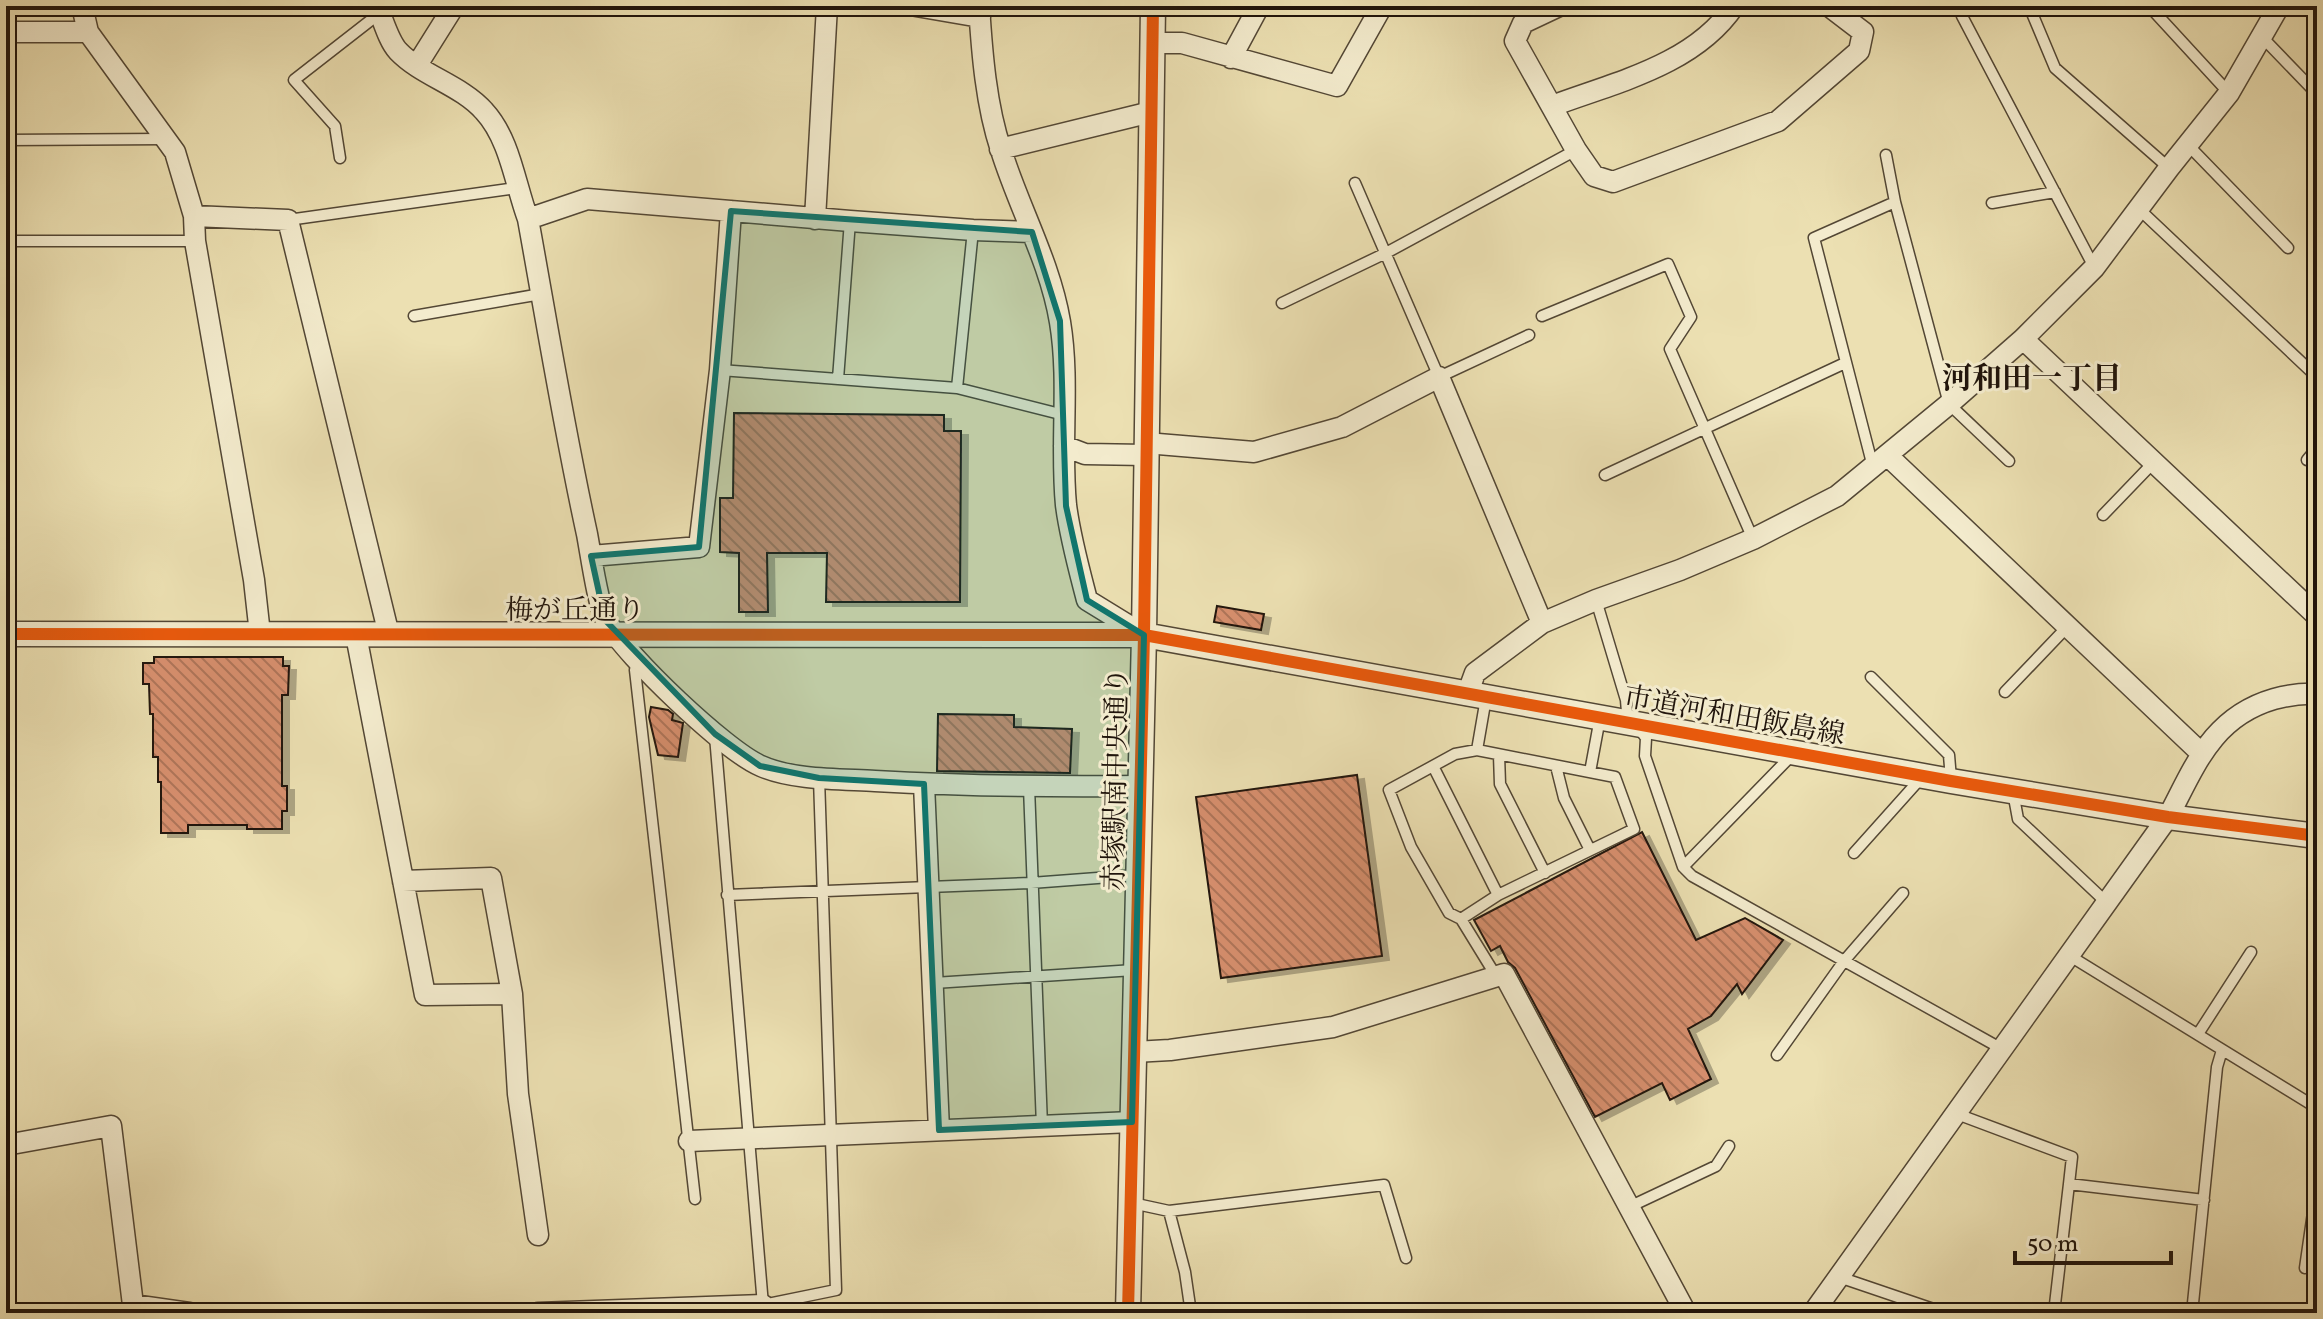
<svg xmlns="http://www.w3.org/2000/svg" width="2323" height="1319" font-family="Vollkorn,'Noto Serif JP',serif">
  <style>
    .building { fill: url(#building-back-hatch); stroke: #20140b; stroke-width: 2; filter: url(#shadow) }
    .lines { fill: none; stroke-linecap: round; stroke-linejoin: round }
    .service-casing { stroke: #534735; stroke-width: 13 }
    .minor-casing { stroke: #534735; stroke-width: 23 }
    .tertiary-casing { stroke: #534735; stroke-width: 27 }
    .service { stroke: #f3ebcd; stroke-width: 10 }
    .minor { stroke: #f3ebcd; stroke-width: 20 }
    .tertiary { stroke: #f3ebcd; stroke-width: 24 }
    .cycleway-casing { stroke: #f3ebcd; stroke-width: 17 }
    .cycleway { stroke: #e8590c; stroke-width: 12 }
    .marked { fill: #0f766e; fill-opacity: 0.2; stroke: #0f766e; stroke-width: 6; stroke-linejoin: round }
    .labels { text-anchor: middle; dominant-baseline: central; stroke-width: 6; stroke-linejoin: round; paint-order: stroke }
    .street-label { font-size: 28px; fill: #20140b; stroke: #f3ebcd }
    .neighbourhood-label { font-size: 30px; font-weight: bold; fill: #20140b; stroke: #f3ebcd }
  </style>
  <defs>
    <pattern id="building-back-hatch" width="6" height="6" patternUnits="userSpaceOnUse" patternTransform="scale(2)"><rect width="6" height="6" fill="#d78f6e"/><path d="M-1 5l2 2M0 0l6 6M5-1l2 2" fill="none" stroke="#ae7459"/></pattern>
    <filter id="shadow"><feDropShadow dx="7" dy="4" stdDeviation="0" flood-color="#0004"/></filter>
  </defs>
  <rect width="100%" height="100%" fill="#ece0b2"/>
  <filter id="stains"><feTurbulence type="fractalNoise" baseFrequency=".0025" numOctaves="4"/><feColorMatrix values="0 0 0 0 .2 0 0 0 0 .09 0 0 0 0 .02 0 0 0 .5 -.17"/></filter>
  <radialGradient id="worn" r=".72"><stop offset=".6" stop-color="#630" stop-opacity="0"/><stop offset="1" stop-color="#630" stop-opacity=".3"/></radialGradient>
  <path class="building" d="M 734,413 L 944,415 L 944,431 L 961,431 L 960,602 L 826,602 L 827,553 L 767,553 L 768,612 L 739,612 L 739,553 L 720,552 L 720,498 L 733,498 Z
    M 1217,606 L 1264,614 L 1261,630 L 1214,622 Z
    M 154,657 L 283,657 L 283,666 L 289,666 L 288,695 L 282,695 L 282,786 L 287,786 L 287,811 L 282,811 L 282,829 L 247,829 L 247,825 L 188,825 L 188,833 L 161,833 L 161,782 L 158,782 L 158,757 L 153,757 L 153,714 L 150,714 L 149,684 L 143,684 L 143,663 L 154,663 Z
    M 651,707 L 668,710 L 673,714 L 672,720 L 683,723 L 678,757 L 658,755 L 649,717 Z
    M 938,714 L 1014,715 L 1014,727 L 1072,729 L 1070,773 L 937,771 Z
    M 1357,775 L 1382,956 L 1221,978 L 1196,797 Z
    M 1642,832 L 1696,940 L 1745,918 L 1783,940 L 1742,994 L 1737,984 L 1711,1016 L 1688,1029 L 1711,1079 L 1670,1100 L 1662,1083 L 1595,1117 L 1515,968 L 1508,962 L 1500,946 L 1491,951 L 1474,920 Z"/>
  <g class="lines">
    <g class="service-casing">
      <path id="service" d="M 1967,6 L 1962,16 L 2094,267
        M 2029,6 L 2055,68 L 2169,168
        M 2149,6 L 2229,93
        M 2263,38 L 2317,94
        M 6,140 L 165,139
        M 2188,145 L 2288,248
        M 340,158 L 335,126 L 294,80 L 380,13
        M 1355,183 L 1439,377 L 1529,335
        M 1895,202 L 1949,404 L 2009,461
        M 1992,203 L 2055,192
        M 2140,210 L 2317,377
        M 288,220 L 516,188
        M 6,241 L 195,241
        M 1282,303 L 1386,253 L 1576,150
        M 414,316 L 541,294
        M 1542,316 L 1668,264 L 1691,317 L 1670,349 L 1753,539
        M 720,370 L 957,388 L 1064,415
        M 838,379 L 850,221
        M 957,388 L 973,230
        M 2307,460 L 2317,448
        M 1873,467 L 1814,238 L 1895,202 L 1886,155
        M 1605,475 L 1845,363
        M 2103,515 L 2154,462
        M 1596,600 L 1626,700 L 1627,712 L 1646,738 L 1645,756 L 1683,867 L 1692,876 L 2002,1049
        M 639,661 L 635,670 L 695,1199
        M 1871,677 L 1949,755 L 1951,779
        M 2005,692 L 2068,626
        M 715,736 L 763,1305 L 836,1290 L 819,778
        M 1477,750 L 1615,777 L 1634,829 L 1498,895 L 1461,919 L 1449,913 L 1411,847 L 1389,790 L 1455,754 Z
        M 1477,750 L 1486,698
        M 1499,755 L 1500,784 L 1545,873
        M 1433,766 L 1498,895
        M 1556,766 L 1564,798 L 1590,850
        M 1590,772 L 1600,718
        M 1029,787 L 1042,1126
        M 2013,792 L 2018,819 L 2107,903
        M 1854,853 L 1922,777
        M 1683,867 L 1794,753
        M 727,895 L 1031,883 L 1137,875
        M 1461,919 L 1496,976
        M 2070,956 L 2317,1108
        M 934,983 L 1134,970
        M 2198,1034 L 2251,952
        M 1777,1055 L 1844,961 L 1903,893
        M 1957,1114 L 2072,1157 L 2069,1184
        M 1132,1203 L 1169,1211 L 1185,1272 L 1191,1313
        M 1629,1207 L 1716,1166 L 1729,1146
        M 1169,1211 L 1384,1185 L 1406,1258
        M 2305,1268 L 2317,1185
        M 1839,1277 L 1945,1313
        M 2054,1313 L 2069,1184 L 2204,1200
        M 2192,1313 L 2217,1067 L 2222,1050"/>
    </g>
    <g class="minor-casing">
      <path id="minor" d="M 82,6 L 88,32 L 175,152 L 194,216 L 195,241 L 254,580 L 260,634
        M 377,6 C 383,19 388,40 398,51 C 422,76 461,85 484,111 C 510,139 515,184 528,219 C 547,324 564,429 587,534 C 591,555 598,607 607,622 C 626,656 726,751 761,766 C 792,780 840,779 875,781 C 964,786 1052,787 1141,786
        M 916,6 L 980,17
        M 979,6 C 982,53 986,105 1001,150 C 1019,208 1050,262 1060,322 C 1070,382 1060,444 1066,505 C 1070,537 1079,569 1087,600 L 1144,635
        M 1559,6 L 1523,23 L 1515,41 L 1576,150 L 1594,176 L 1613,182 L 1778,121 L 1859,51 L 1863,32 L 1829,6
        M 6,32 L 88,32
        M 1152,43 L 1182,43 L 1337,86 L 1382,6
        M 1231,58 L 1259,6
        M 417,65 L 454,6
        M 1552,106 C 1616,82 1694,65 1734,6
        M 1000,149 L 1151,112
        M 194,216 L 288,220 L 389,635
        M 528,219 L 587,199 L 850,221 L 973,230 L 1032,232
        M 815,219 L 827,6
        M 2023,339 L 2317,616
        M 1146,443 L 1254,452 L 1342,427 L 1439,377 L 1542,623
        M 1064,446 L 1085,454 L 1146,455
        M 1888,456 L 2202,754
        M 591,556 L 699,547 L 720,370 L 731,211
        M 356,635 L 425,995 L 512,994 L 491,878 L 403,881
        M 1467,695 L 1475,673 L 1542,623 L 1596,600 L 1680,570 L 1753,539 L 1837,496 L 1949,404 L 2023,339 L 2094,268 L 2169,168 L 2229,93 L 2279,6
        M 924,784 L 939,1130
        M 512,994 L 518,1094 L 538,1235
        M 1134,1052 L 1170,1050 L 1333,1027 L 1504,974 L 1686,1313
        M 689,1141 L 1132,1122
        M 6,1145 L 111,1126 L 133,1305 L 189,1313
        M 538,1313 L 763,1305
        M 1813,1313 L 2168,817 C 2195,766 2212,717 2274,699 C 2289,695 2301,693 2317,694"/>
    </g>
    <g class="tertiary-casing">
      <path id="tertiary" d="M 6,634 L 1144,635 L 1951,781 L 2168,817 L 2317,836
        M 1128,1313 L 1144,635 L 1153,6"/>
    </g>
    <use href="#service" class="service"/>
    <use href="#minor" class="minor"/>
    <use href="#tertiary" class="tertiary"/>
    <g class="cycleway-casing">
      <path id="cycleway" d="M 6,634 L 1144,635 L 1951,781 L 2168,817 L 2317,836
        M 1128,1313 L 1144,635 L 1153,6"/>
    </g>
    <use href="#cycleway" class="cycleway"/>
  </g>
  <path class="marked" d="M 731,211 L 1032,232 L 1060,321 L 1066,506 L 1087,600 L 1144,635 L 1132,1122 L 939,1130 L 924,784 L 819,778 L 760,766 L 715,734 L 605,620 L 591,556 L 699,547 Z"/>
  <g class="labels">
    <g class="street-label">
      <text x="575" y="611">梅が丘通り</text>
      <text transform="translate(1734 717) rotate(10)">市道河和田飯島線</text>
      <text transform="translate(1117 779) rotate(-89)">赤塚駅南中央通り</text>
    </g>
    <g class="neighbourhood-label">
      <text x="2032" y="380">河和田一丁目</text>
    </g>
  </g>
  <rect width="2323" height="1319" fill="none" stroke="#ece0b2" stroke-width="32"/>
  <rect x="8" y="8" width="2307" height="1303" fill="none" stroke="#20140b" stroke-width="4"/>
  <rect x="16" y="16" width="2291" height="1287" fill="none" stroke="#20140b" stroke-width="2"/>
  <path d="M2015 1251v12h156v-12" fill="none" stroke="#20140b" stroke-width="4"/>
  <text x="2027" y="1251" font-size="24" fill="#20140b" stroke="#f3ebcd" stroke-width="6" paint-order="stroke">50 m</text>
  <rect width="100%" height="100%" filter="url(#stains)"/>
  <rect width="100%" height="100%" fill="url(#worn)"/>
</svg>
